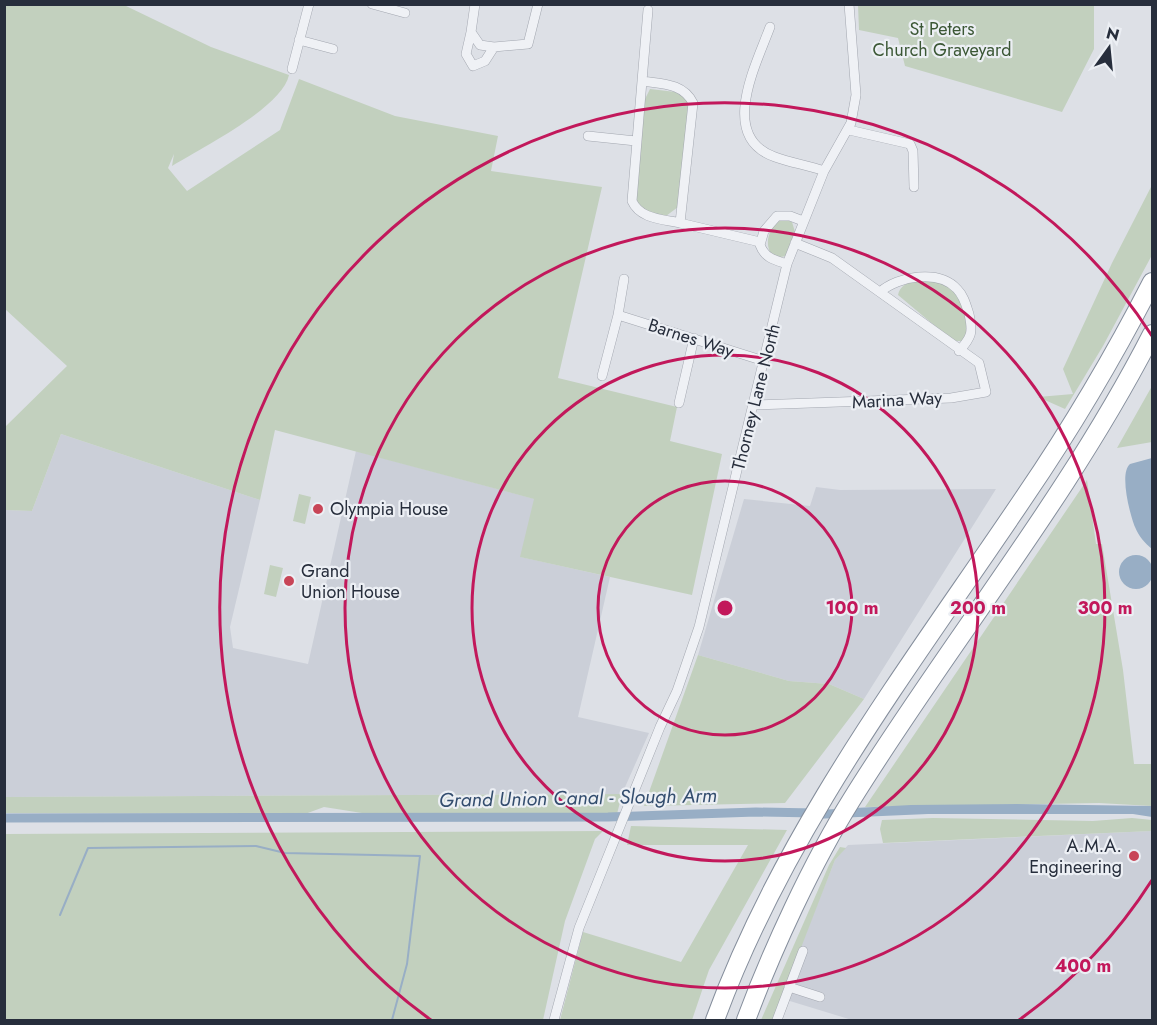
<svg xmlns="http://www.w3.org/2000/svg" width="1157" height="1025" font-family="Jost,sans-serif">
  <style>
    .built { fill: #cbcfd8 }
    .green { fill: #c2d0be }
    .water { fill: #98aec5 }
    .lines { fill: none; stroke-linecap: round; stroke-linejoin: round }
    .stream { stroke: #98aec5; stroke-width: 2 }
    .canal { stroke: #98aec5; stroke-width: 9 }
    .minor-casing { stroke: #a3a7b0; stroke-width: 10 }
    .motorway-casing { stroke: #858e9c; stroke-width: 20 }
    .minor { stroke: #eff1f5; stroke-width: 9 }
    .motorway { stroke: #fff; stroke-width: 18 }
    .ring { fill: none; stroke: #c2185b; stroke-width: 3 }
    .poi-dot { fill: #c84557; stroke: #eceff4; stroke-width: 2 }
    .labels { text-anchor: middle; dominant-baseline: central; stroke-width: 4.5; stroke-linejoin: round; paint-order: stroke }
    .park-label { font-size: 18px; fill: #3b5735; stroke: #eceff4 }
    .street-label { font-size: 18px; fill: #272e3c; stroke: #eceff4 }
    .poi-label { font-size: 18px; fill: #272e3c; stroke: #eceff4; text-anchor: start }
    .water-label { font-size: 20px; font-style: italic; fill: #334d6e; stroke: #eceff4 }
    .centre { fill: #c2185b; stroke: #eceff4; stroke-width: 3 }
    .ring-label { font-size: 18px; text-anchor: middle; font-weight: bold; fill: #c2185b; stroke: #eceff4; stroke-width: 4.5; stroke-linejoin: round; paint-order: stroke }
  </style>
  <rect width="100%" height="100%" fill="#dde0e6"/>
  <path class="built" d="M 61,434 L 260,500 L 230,627 L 233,648 L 308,664 L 356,451 L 535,499 L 521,557 L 610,577 L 578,717 L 649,733 L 622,794 L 5,797 L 5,510 L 32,511 Z
    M 816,487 L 840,490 L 996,489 L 864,699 L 829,684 L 789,681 L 698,655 L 744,499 L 810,506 Z
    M 1152,831 L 1152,1020 L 852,1020 L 780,998 L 835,860 L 848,845 Z"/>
  <path class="green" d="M 4,5 L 124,5 L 211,47 L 289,75 C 282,108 201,148 172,166 L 174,154 L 168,168 L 187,191 L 280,130 L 299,79 L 395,116 L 498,136 L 491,171 L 602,187 L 558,378 L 677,407 L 670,441 L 722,454 L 692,595 L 520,557 L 534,499 L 275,430 L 260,500 L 61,434 L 32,511 L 5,510 L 5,427 L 67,366 L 5,309 Z
    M 858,5 L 1094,5 L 1094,49 L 1062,112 L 905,66 L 898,38 L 859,30 Z
    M 650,89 L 684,93 L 689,105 L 678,207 L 666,216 L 640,210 L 634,201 L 645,99 Z
    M 1152,185 L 1152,255 L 1103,346 L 1065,409 L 1038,397 L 1073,394 L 1063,369 L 1112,263 Z
    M 783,219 L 792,222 L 795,232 L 786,256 L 775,258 C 762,247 768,226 783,219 Z
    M 935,281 C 959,286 963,309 970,329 L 963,341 L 953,341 L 898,295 C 902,278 921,282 935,281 Z
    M 1152,386 L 1152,442 L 1117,448 Z
    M 1087,480 L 1096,544 L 1102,544 L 1123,670 L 1134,764 L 1152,764 L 1152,806 L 1099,803 L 865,807 Z
    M 299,494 L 311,497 L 305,524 L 293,521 Z
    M 270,565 L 283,568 L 276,597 L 264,594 Z
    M 698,655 L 789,681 L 829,684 L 864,699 L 785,803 L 644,806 Z
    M 622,794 L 617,814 L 362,813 L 324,807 L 305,814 L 4,813 L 5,797 Z
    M 933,818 L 1093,821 L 1132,818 L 1152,820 L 1152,831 L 883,843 L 880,829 L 882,820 Z
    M 631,826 L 787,830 L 709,970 L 692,1020 L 560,1020 L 583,932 L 681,962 L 748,845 L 627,845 Z
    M 603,831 L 595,839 L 565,921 L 543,1020 L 5,1020 L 5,834 Z
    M 840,847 L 846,848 L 835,860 L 773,1020 L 761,1020 L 829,865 Z"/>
  <path class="water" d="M 1152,458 L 1152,549 C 1145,543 1139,537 1135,527 C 1130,515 1119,473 1130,464 Z
    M1119 572a17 17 0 1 1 34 0a17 17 0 1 1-34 0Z
    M 1017,804 L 1152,806 L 1152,817 L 1133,814 L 928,814 L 813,819 L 818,810 L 911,805 Z"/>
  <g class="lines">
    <path class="stream" d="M 60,915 L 88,848 L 256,846 L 285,853 L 420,856 L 407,964 L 392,1020"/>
    <path class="canal" d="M 4,818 L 608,817 L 756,812 L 815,813"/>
    <g class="minor-casing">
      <path id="minor" d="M 372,4 L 405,13
        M 475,4 L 471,32 L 480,45 L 494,47 L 528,44 L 538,4
        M 770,27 C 756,65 718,137 775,157 C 791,163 808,165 824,171
        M 471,32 L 466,54 L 473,66 L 485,61 L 494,47
        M 299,40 L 333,49
        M 292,69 L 309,4
        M 642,81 C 662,84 683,83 693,103 L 680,223 C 662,219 640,219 632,201 Z
        M 642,81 L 648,10
        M 849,130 L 910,144 L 913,151 L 914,187
        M 588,136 L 636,141
        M 680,223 L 760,242
        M 787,264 C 774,260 765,258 760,245 L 764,231 L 777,216 L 790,216 L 803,221
        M 880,292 C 898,276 939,269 957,289 C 964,296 966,305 969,314 C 973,332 972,337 959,351
        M 618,315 L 764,361
        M 602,376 L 618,315 L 624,279
        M 679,403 L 694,338
        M 754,405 L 951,398 L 986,392 L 979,363 L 832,258 L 795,243
        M 789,987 L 820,997
        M 554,1020 L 579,928 L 660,727 L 677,691 L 699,627 L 787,264 L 824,171 L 851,123 L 856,95 L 849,4
        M 777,1020 L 803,951"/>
    </g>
    <g class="motorway-casing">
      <path id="motorway" d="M 715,1020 C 785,828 912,664 1025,496 C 1072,427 1114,356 1152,282
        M 746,1020 C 772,950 812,863 852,799 C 949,643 1068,498 1152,334"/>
    </g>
    <use href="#minor" class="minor"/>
    <use href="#motorway" class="motorway"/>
  </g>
  <g class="ring">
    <circle cx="725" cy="608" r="127"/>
    <circle cx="725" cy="608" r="253"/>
    <circle cx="725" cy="608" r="380"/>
    <path d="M1152 880A506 506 0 0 1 1019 1020M431 1020A506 506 0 1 1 1152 336"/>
  </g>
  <g class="poi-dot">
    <circle cx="318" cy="509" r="6"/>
    <circle cx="289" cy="581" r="6"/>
    <circle cx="1134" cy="856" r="6"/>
  </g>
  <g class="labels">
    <g class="park-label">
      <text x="942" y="29">St Peters<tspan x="942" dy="21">Church Graveyard</tspan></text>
    </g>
    <g class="street-label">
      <text transform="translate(691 338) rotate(18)">Barnes Way</text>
      <text transform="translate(756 397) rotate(-76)">Thorney Lane North</text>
      <text transform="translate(897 400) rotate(-3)">Marina Way</text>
    </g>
    <g class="poi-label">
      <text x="330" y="509">Olympia House</text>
      <text x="301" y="571">Grand<tspan x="301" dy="21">Union House</tspan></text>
      <text x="1122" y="846" text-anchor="end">A.M.A.<tspan x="1122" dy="21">Engineering</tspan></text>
    </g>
    <g class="water-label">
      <text transform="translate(578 798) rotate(-1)">Grand Union Canal - Slough Arm</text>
    </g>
  </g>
  <circle cx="725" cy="608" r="9" class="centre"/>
  <g class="ring-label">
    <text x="852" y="614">100 m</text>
    <text x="978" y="614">200 m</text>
    <text x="1105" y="614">300 m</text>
    <text x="1083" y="972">400 m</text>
  </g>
  <rect width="1157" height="1025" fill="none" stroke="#272e3c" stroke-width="12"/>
  <g transform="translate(1109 48) rotate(15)" stroke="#eceff4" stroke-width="4.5" paint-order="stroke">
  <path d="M0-4.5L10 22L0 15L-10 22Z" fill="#272e3c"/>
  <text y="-9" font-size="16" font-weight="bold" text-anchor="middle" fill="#272e3c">N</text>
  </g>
</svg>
